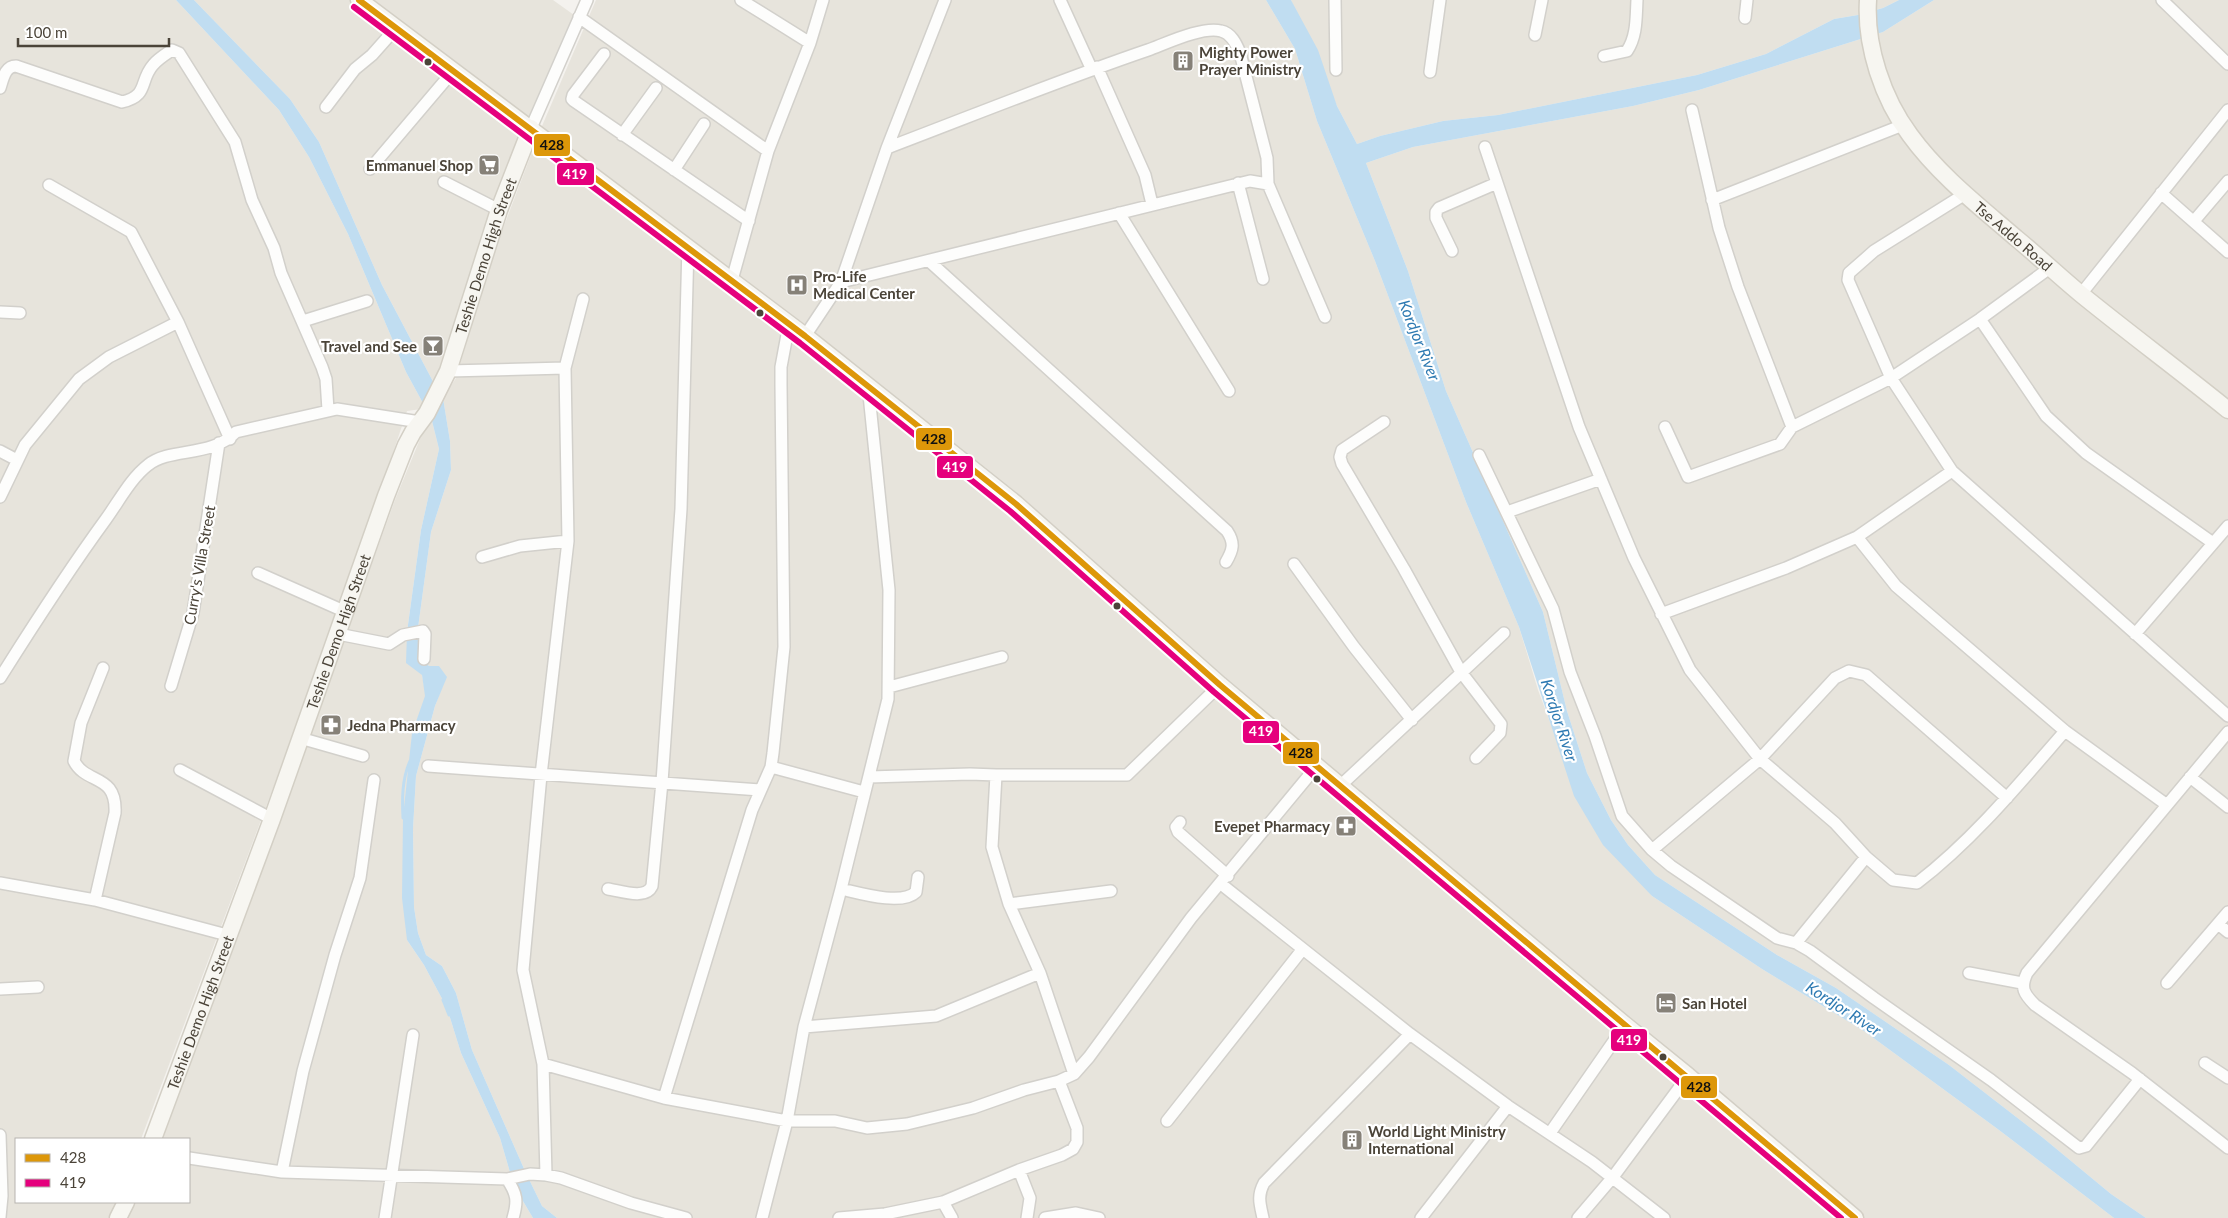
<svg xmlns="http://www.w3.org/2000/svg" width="2228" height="1218" font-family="Lato,sans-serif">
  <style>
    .residential { fill: #e7e4dc }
    .water { fill: #c0ddf1 }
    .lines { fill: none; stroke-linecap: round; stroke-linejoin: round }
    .stream { stroke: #c0ddf1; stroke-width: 3 }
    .street-casing { stroke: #d2d0cb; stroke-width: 14 }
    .secondary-casing { stroke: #d3cfc5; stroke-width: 19 }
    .street { stroke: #fdfdfc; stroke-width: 11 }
    .secondary { stroke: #f7f6f1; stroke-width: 16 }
    .bus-1-casing { stroke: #fff; stroke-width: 10 }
    .bus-2-casing { stroke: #fff; stroke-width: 10 }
    .bus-1 { stroke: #dd9709; stroke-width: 6 }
    .bus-2 { stroke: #e5007d; stroke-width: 6 }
    .bus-dot { fill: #4b4439; stroke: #fff; stroke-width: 2 }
    .labels { text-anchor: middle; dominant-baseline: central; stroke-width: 4.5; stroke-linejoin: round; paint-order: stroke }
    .poi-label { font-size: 15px; font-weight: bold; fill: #4b4439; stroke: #fff; text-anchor: start }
    .street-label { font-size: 15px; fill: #4b4439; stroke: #fff }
    .water-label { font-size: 16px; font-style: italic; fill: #2e7ab2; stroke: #fff }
    .line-badge { stroke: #fff; stroke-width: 2 }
    .badge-label { font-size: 14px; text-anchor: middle; font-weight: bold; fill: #fff }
    .pale-badge-label { font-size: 14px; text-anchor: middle; font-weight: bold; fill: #111 }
  </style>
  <rect width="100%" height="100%" fill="#f4f2ee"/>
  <path class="residential" d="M 0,0 L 176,0 L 279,110 L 309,157 L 348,234 L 406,372 L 424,405 L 421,409 L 407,411 L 342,605 L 141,1139 L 16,1139 L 16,1202 L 117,1202 L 110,1218 L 0,1218 Z
    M 194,0 L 553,0 L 574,15 L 437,389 L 382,285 L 319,142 L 290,99 Z
    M 596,0 L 1266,0 L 1295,49 L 1317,121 L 1375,261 L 1466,502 L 1519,627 L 1538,690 L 1560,749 L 1652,896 L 1762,969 L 1864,1031 L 1999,1130 L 2114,1218 L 557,1218 L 542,1206 L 525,1171 L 472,1050 L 456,993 L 442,966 L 426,955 L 418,933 L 414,907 L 413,829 L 416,776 L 435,706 L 446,677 L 429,666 L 418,655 L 418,628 L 431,532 L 451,470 L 450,441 L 443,398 L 456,378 L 489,265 L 542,126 Z
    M 1291,0 L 1899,0 L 1883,8 L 1858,15 L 1834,19 L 1766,54 L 1697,75 L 1498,115 L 1443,121 L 1380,136 L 1357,144 L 1337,106 Z
    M 1934,0 L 2228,0 L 2228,1218 L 2146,1218 L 2111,1194 L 2042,1137 L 1949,1065 L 1836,988 L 1777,955 L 1655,875 L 1628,845 L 1611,820 L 1587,773 L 1567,711 L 1543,612 L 1446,391 L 1408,271 L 1366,163 L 1413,147 L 1633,106 L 1699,90 L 1883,32 Z
    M 431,417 L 439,449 L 421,530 L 407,632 L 422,675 L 426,696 L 412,733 L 407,940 L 424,965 L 447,1008 L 461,1053 L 500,1138 L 514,1186 L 533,1218 L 126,1218 L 133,1202 L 189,1202 L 189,1139 L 159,1139 L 200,1038 L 395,500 L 425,427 Z"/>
  <path class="water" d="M 176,0 L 194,0 L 290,99 L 319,142 L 382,285 L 437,389 L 424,405 L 406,372 L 348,234 L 309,157 L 279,110 Z
    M 1266,0 L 1291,0 L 1318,50 L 1337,106 L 1357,144 L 1380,136 L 1443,121 L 1498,115 L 1697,75 L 1766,54 L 1834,19 L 1858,15 L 1883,8 L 1899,0 L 1934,0 L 1883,32 L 1699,90 L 1633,106 L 1413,147 L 1366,163 L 1408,271 L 1446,391 L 1543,612 L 1567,711 L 1587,773 L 1611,820 L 1628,845 L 1655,875 L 1777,955 L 1836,988 L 1949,1065 L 2042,1137 L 2111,1194 L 2146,1218 L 2114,1218 L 1999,1130 L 1864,1031 L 1762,969 L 1652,896 L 1603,845 L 1574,796 L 1519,627 L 1466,502 L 1375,261 L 1317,121 L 1295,49 Z
    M 443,398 L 450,441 L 451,470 L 431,532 L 418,628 L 418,655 L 429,666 L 439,666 L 447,677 L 435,706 L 416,776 L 413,829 L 414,907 L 418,933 L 426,955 L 442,966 L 456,993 L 472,1050 L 525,1171 L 542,1206 L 557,1218 L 533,1218 L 514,1186 L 500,1138 L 461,1053 L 447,1008 L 424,965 L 407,940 L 402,898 L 403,817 L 412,733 L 425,696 L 422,675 L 406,663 L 407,632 L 421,530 L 439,449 L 431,417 Z"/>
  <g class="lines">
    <path class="stream" d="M 403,818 C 402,799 402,779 410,761
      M 443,1000 L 449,1015"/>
    <g class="street-casing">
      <path id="street" d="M 741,0 L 810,43
        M 1060,0 L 1092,70
        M 1335,0 L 1336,70
        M 2162,0 L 2228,64
        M 579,17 L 768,151
        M 1745,18 L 1747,0
        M 1535,35 L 1542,0
        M 604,54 L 573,95 L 572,99 L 574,101 L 749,221
        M 1604,56 L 1627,51 C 1637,36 1636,18 1637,0
        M 1097,67 L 1145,175 L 1152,204
        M 1430,72 L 1440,0
        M 0,88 C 3,79 5,66 16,66 L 122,102 C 149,96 139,81 153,65 C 158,59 166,54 172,50 L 179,53 L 235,142 L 252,200 L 274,248 L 281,273 L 322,367 L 326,379 L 328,410
        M 326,107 L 355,69 L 372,55 L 396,28
        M 1692,110 L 1719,228 L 1738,287 L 1792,427
        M 531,128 L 587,0
        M 622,135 L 656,88
        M 1485,147 L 1579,427 L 1634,558 L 1690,670 L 1760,759 L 1835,823 L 1866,857 L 1893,880 L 1917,883 C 1973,840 2019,784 2065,731
        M 887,148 C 974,115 1060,80 1148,50 C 1165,44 1202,26 1221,31 C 1231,33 1236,43 1240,53 L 1267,158 L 1268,184
        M 370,169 L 454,70
        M 674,170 L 704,124
        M 444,182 L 499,210
        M 1238,183 L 1263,279
        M 49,185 L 131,232 L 178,322 L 230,439
        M 2161,193 L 2228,252
        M 1965,194 L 1874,251 L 1849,273 L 1848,280 L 1891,378 L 1952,471 L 2228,716
        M 1712,200 L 1903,125
        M 1119,213 L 1229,391
        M 2194,221 L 2228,181
        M 1452,251 L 1436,218 L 1436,212 L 1439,208 L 1497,183
        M 929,261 L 1227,531 C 1235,543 1233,550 1226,562
        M 732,280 L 768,151 L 810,43 L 823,0
        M 841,282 L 1250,181 L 1268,184 L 1325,317
        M 2081,294 L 2228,110
        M 583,299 L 565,368 L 568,541 L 541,775 L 523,970 L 543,1064 L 546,1175 L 561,1178 L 631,1203 L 686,1218
        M 0,312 L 20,313
        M 1980,319 L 2046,416 L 2086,453 L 2213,543
        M 303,321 L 367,301
        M 805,336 L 841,282 L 887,148 L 945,0
        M 448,371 L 565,368
        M 1384,422 L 1342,450 L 1340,457 L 1342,464 L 1404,569 L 1461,672 L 1501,724 L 1500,733 L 1476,758
        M 1665,427 L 1688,477 L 1780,444 L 1792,427 L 1891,378 L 1980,319 L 2051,267
        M 0,451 L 17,460
        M 1479,455 L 1553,609 L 1570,672 L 1595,736 L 1622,816 L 1652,850 L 1671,866 L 1777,938 L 1796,943 L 1810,951 L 1874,998 L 1991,1080 L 2079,1148 L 2086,1146 L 2140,1079
        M 0,497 L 25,445 L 79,379 L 109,357 L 178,322
        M 1507,512 L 1601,479
        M 1857,537 L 1896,586 L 2065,731 L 2167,805
        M 482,557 L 520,546 L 568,541
        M 1294,564 L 1354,647 L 1412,720
        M 258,573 L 346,612
        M 1661,614 L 1786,568 L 1857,537 L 1952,471
        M 338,634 L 389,644 L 403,635 L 423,631 L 425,634 L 424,659
        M 2135,634 L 2228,526
        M 0,678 C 34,624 68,571 106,519 C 119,501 131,478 148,465 C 170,447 211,458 236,432 L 337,409 L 420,422
        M 171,686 L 193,613 L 219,443
        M 889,687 L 1002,657
        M 2228,732 L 2027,973 C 2020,988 2024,994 2035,1005 L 2132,1073 L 2228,1148
        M 300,738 L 363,756
        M 428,766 L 760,790
        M 771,767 L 864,792
        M 180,770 L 272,819
        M 996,775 L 992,847 L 1009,904
        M 869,777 L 970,774 L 996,775 L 1127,775 L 1220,685
        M 2190,777 L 2228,807
        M 1340,786 L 1504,633
        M 1180,822 L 1176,827 L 1178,832 L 1228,876
        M 1652,850 L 1760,759 L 1835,678 L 1849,671 L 1866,675 L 2007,798
        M 0,883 L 95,900 L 227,935
        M 1221,884 L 1410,1034 L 1508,1106 L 1592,1162 L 1664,1218
        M 608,889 C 621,891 646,900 652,886 L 662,782 L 681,509 L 688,246
        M 841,889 C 859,893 902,906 916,892 L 918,877
        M 95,900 L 115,813 C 117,773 86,785 74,761 L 81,723 L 103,668
        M 2218,924 L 2228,932
        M 1796,943 L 1866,857
        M 1040,973 L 1074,1074
        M 1969,973 L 2022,983
        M 2167,983 L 2228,912
        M 0,989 L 38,987
        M 804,1027 L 936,1016 L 1040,973 L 1009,904 L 1111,891
        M 2205,1063 L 2228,1078
        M 543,1064 L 664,1098 L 787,1121 L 835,1121 L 867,1128 L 907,1124 L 973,1108 L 1024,1090 L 1059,1081
        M 664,1098 L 752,810 L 771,767 L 773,753 L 784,647 L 781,385 L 781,367 L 789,324 L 791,325
        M 1167,1121 L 1302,950
        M 1550,1133 L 1625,1025
        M 0,1135 L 2,1196 L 0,1217
        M 189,1158 L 282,1172 L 507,1179 L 530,1174 L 546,1175
        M 1019,1170 L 1030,1198 L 1027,1218
        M 282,1172 L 303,1071 L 335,955 L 360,878 L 374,780
        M 507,1179 C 517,1194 518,1201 513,1218
        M 943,1202 L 952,1218
        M 385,1218 L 413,1035
        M 762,1218 L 787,1121 L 804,1027 L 841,889 L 888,699 L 889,590 L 868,385
        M 839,1218 L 885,1214 L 943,1202 L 1019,1170 L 1062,1155 L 1073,1149 L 1077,1142 L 1077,1128 L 1059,1081 L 1074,1074 L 1089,1057 L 1191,918 L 1316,767
        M 1045,1218 L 1076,1213 L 1099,1218
        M 1263,1218 C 1260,1204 1257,1196 1264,1183 L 1410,1034
        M 1421,1218 L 1508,1106
        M 1578,1218 L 1613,1177 L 1688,1076"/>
    </g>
    <g class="secondary-casing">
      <g id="secondary">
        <path d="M 359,0 L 805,336 L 1016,504 L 1220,685 L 1625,1025 L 1688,1076 L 1855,1218"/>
        <path id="s1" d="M 1868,0 C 1865,46 1883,99 1910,135 C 1939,175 1979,206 2016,238 C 2038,256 2060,277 2082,295 C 2130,334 2180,371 2228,410"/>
        <path id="s2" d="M 153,1139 L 272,819 L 386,496 L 406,445 L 413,432 L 427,413 L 448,371 L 499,210 L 531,128"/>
        <path d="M 118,1218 L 126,1202"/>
      </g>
    </g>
    <use href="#street" class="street"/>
    <use href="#secondary" class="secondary"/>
    <g class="bus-1-casing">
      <path id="bus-1" d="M 359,0 L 805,336 L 1016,504 L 1220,685 L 1855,1218"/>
    </g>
    <g class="bus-2-casing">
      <path id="bus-2" d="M 354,7 L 800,343 L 1010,511 L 1214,692 L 1841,1218"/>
    </g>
    <use href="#bus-1" class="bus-1"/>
    <use href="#bus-2" class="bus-2"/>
  </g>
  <defs>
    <g id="building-square" transform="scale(1.125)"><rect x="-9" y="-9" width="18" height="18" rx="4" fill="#868178" stroke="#fff"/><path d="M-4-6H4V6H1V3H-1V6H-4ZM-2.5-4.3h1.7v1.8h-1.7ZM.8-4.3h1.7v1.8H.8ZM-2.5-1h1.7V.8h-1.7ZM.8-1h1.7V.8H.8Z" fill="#fff"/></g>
    <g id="supermarket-square" transform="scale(1.125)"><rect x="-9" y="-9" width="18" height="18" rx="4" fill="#868178" stroke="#fff"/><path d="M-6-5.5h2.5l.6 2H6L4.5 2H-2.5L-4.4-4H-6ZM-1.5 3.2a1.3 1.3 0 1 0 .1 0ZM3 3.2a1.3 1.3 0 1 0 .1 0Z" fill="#fff"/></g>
    <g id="hospital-square" transform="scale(1.125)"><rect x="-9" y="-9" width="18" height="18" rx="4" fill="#868178" stroke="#fff"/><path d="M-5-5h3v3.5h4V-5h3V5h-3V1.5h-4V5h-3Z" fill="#fff"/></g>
    <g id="bar-square" transform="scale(1.125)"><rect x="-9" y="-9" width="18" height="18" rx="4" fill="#868178" stroke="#fff"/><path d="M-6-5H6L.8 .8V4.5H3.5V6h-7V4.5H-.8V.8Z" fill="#fff"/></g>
    <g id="pharmacy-square" transform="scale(1.125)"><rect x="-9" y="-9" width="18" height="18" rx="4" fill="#868178" stroke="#fff"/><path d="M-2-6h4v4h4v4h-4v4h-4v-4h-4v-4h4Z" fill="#fff"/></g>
    <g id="hotel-square" transform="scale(1.125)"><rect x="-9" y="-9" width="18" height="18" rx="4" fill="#868178" stroke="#fff"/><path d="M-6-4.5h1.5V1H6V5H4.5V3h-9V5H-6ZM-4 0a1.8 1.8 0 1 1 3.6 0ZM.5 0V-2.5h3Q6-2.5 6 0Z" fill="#fff"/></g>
  </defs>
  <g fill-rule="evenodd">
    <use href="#building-square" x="1183" y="61"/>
    <use href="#supermarket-square" x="489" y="165"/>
    <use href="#hospital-square" x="797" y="285"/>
    <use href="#bar-square" x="433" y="346"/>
    <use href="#pharmacy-square" x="331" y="725"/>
    <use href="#pharmacy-square" x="1346" y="826"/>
    <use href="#hotel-square" x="1666" y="1003"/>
    <use href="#building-square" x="1352" y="1140"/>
  </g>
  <g class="bus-dot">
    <circle cx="428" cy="62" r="4.5"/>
    <circle cx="760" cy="313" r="4.5"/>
    <circle cx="1117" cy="606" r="4.5"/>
    <circle cx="1317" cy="779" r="4.5"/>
    <circle cx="1663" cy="1057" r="4.5"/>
  </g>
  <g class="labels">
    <g class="poi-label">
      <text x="1199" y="52">Mighty Power<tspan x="1199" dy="17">Prayer Ministry</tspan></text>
      <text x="473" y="165" text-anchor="end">Emmanuel Shop</text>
      <text x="813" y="276">Pro-Life<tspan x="813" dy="17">Medical Center</tspan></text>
      <text x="417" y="346" text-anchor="end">Travel and See</text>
      <text x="347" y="725">Jedna Pharmacy</text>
      <text x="1330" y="826" text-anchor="end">Evepet Pharmacy</text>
      <text x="1682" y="1003">San Hotel</text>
      <text x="1368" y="1131">World Light Ministry<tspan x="1368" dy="17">International</tspan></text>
    </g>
    <g class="street-label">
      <text stroke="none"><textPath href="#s1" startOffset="289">Tse Addo Road</textPath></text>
      <text stroke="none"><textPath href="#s2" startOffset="945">Teshie Demo High Street</textPath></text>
      <text transform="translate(199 565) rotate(-80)">Curry's Villa Street</text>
      <text stroke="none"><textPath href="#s2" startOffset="540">Teshie Demo High Street</textPath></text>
      <text stroke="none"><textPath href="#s2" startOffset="135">Teshie Demo High Street</textPath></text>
    </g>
    <g class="water-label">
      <text transform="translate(1420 340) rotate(68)">Kordjor River</text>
      <text transform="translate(1560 720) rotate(72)">Kordjor River</text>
      <text transform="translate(1844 1008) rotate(33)">Kordjor River</text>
    </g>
  </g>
  <g class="line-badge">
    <rect x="533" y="133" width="38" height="24" rx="5" fill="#dd9709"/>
    <rect x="556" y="162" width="39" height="24" rx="5" fill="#e5007d"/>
    <rect x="915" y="427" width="38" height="24" rx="5" fill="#dd9709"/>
    <rect x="936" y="455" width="38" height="24" rx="5" fill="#e5007d"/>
    <rect x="1242" y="720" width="38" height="24" rx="5" fill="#e5007d"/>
    <rect x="1282" y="741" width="38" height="24" rx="5" fill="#dd9709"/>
    <rect x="1610" y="1028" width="38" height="24" rx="5" fill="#e5007d"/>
    <rect x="1680" y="1075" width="38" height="24" rx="5" fill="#dd9709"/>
  </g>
  <g class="badge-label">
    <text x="575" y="179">419</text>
    <text x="955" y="472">419</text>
    <text x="1261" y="736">419</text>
    <text x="1629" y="1045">419</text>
  </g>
  <g class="pale-badge-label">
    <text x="552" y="150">428</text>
    <text x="934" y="444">428</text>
    <text x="1301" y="758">428</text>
    <text x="1699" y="1092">428</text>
  </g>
  <rect x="15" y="1138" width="175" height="65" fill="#ffffff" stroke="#b7b4b0"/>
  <rect x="25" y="1154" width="25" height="8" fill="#dd9709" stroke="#b7b4b0"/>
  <text x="60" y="1163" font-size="15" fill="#4b4439">428</text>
  <rect x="25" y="1179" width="25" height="8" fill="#e5007d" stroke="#b7b4b0"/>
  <text x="60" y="1188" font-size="15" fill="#4b4439">419</text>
  <path d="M18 38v8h151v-8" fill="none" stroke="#4b4439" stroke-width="2.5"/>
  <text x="25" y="38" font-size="15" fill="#4b4439" stroke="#ffffff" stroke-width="4" paint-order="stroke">100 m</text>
</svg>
